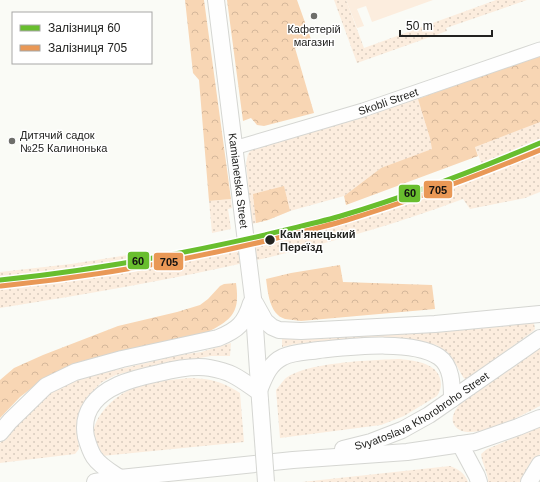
<svg xmlns="http://www.w3.org/2000/svg" width="540" height="482" font-family="Helvetica,sans-serif">
  <style>
    .grass { fill: url(#grass-dots) }
    .forest { fill: url(#forest-crowns) }
    .garden { fill: #fcedde }
    .lines { fill: none; stroke-linecap: round; stroke-linejoin: round }
    .minor-casing { stroke: #d5d6d2; stroke-width: 15 }
    .major-casing { stroke: #d5d6d2; stroke-width: 18 }
    .minor { stroke: #fefefe; stroke-width: 13 }
    .major { stroke: #fefefe; stroke-width: 16 }
    .major-bridge-casing { stroke: #d5d6d2; stroke-width: 18; stroke-linecap: butt }
    .major-bridge { stroke: #fefefe; stroke-width: 16 }
    .rail-1-casing { stroke: #fff; stroke-width: 8 }
    .rail-2-casing { stroke: #fff; stroke-width: 8 }
    .rail-1 { stroke: #68be2e; stroke-width: 5 }
    .rail-2 { stroke: #e99856; stroke-width: 5 }
    .poi-dot { fill: #6e6e6b; stroke: #fff; stroke-width: 1.5 }
    .stop-dot { fill: #222220; stroke: #fff; stroke-width: 1.5 }
    .labels { text-anchor: middle; dominant-baseline: central; stroke-width: 3; stroke-linejoin: round; paint-order: stroke }
    .poi-label { font-size: 11px; fill: #222220; stroke: #fff }
    .street-label { font-size: 11px; fill: #222220; stroke: #fff }
    .stop-label { font-size: 11px; font-weight: bold; fill: #222220; stroke: #fff; text-anchor: start }
    .line-badge { stroke: #fff; stroke-width: 1.5 }
    .pale-badge-label { font-size: 11px; text-anchor: middle; font-weight: bold; fill: #111 }
  </style>
  <defs>
    <pattern id="grass-dots" width="8" height="8" patternUnits="userSpaceOnUse"><rect width="8" height="8" fill="#fcedde"/><path d="M2 2h.1M6 6h.1" fill="none" stroke="#d8cbbe" stroke-width="1.8" stroke-linecap="round"/></pattern>
    <pattern id="forest-crowns" width="20" height="18" patternUnits="userSpaceOnUse"><rect width="20" height="18" fill="#f8d6b4"/><path d="M2 6a3 3 0 1 1 6 0M12 15a3 3 0 1 1 6 0" fill="none" stroke="#d4b79a"/></pattern>
  </defs>
  <rect width="100%" height="100%" fill="#fafbf6"/>
  <path class="grass" d="M 334,0 L 346,0 L 364,48 L 496,0 L 527,0 L 446,28 L 447,31 L 357,63 Z
    M 540,54 L 540,192 L 525,198 L 470,209 L 463,199 C 314,255 157,283 0,308 L 0,272 L 71,264 L 128,255 L 129,264 L 211,248 L 321,221 L 376,205 L 483,167 L 475,147 L 381,168 L 344,196 L 290,211 L 268,220 L 252,224 L 246,163 L 248,154 L 252,149 L 365,117 Z
    M 231,199 L 232,208 L 228,209 L 231,229 L 212,233 L 209,201 Z
    M 534,323 L 535,329 L 532,332 L 469,378 L 465,379 L 463,377 L 454,361 L 447,352 L 436,345 L 405,339 L 295,344 L 282,347 L 282,338 C 366,336 450,332 534,323 Z
    M 231,343 L 230,356 L 211,356 L 139,369 L 116,375 L 102,382 L 87,397 L 81,411 L 77,430 L 79,449 L 75,454 L 0,463 L 0,443 L 42,398 L 58,387 L 73,380 L 180,355 L 201,352 Z
    M 540,345 L 540,406 C 524,414 469,445 455,426 C 448,417 458,407 463,399 Z
    M 400,359 C 416,361 441,363 441,385 C 441,388 439,393 437,396 L 404,416 L 381,425 L 280,438 L 276,390 C 279,387 281,383 284,380 C 302,362 374,360 400,359 Z
    M 190,378 C 212,379 221,381 240,393 L 244,442 L 102,456 C 100,452 96,447 94,443 C 88,421 112,398 129,390 C 147,381 170,380 190,378 Z
    M 540,427 L 540,454 L 520,482 L 488,482 C 488,472 482,464 481,454 L 487,449 Z
    M 450,466 C 458,469 465,473 468,482 L 302,482 Z"/>
  <path class="forest" d="M 185,0 L 204,0 L 231,199 L 209,201 L 199,80 L 193,73 Z
    M 227,0 L 297,0 L 312,42 L 295,48 L 314,113 L 264,126 L 257,125 L 251,118 L 243,121 Z
    M 540,54 L 540,122 L 475,147 L 478,156 L 346,205 L 344,196 L 381,168 L 432,149 L 430,138 L 418,99 Z
    M 284,186 L 290,211 L 268,220 L 256,223 L 253,194 Z
    M 340,265 L 343,282 L 432,285 L 435,309 L 301,321 C 296,320 290,320 285,319 C 269,314 268,292 266,279 L 291,273 Z
    M 236,283 C 240,312 233,319 208,332 L 120,353 L 42,380 L 20,397 L 0,418 L 0,380 L 14,368 L 43,355 L 118,326 L 177,312 L 200,305 L 208,299 L 220,286 L 224,284 Z"/>
  <path class="garden" d="M 346,0 L 433,0 L 372,22 L 366,6 L 357,9 L 364,26 L 357,28 Z"/>
  <g class="lines">
    <g class="minor-casing">
      <g id="minor">
        <path id="s1" d="M 234,148 L 363,110 L 540,49"/>
      </g>
    </g>
    <g class="major-casing">
      <g id="major">
        <path id="s2" d="M 216,0 L 253,298 L 260,400"/>
        <path d="M 255,303 L 265,321 L 272,327 L 279,330 L 301,331 L 435,324 L 540,314"/>
        <path d="M 260,388 C 265,376 270,363 283,357 C 293,352 307,352 319,350 C 349,347 413,339 439,357 C 452,366 452,385 452,399"/>
        <path d="M 0,433 L 10,421 L 46,386 L 75,372 L 122,359 L 218,338 C 238,330 245,323 251,303"/>
        <path d="M 460,444 L 477,476 L 479,482"/>
        <path id="s3" d="M 343,449 L 371,442 L 402,430 L 429,415 L 540,338"/>
        <path d="M 120,478 C 111,472 100,466 94,457 C 90,451 88,444 86,437 C 81,412 96,395 118,385 C 131,379 145,376 159,373 C 175,369 194,365 210,368 C 233,372 240,379 259,392"/>
        <path d="M 95,482 L 120,478 L 293,460 L 407,452 L 475,442 L 518,427 L 540,418"/>
        <path d="M 529,482 L 540,464"/>
      </g>
    </g>
    <use href="#minor" class="minor"/>
    <use href="#major" class="major"/>
    <g class="major-bridge-casing">
      <path id="major-bridge" d="M 260,400 L 266,482"/>
    </g>
    <use href="#major-bridge" class="major-bridge"/>
    <g class="rail-1-casing">
      <path id="rail-1" d="M 0,280 C 90,271 177,255 265,235 C 291,228 318,223 344,215 C 411,195 476,170 540,143"/>
    </g>
    <g class="rail-2-casing">
      <path id="rail-2" d="M 1,286 C 90,277 178,262 265,241 C 293,234 320,228 347,220 C 413,200 477,176 540,150"/>
    </g>
    <use href="#rail-1" class="rail-1"/>
    <use href="#rail-2" class="rail-2"/>
  </g>
  <g class="poi-dot">
    <circle cx="314" cy="16" r="4"/>
    <circle cx="12" cy="141" r="4"/>
  </g>
  <circle class="stop-dot" cx="270" cy="240" r="5.5"/>
  <g class="labels">
    <g class="poi-label">
      <text x="314" y="29">Кафетерій<tspan x="314" dy="13">магазин</tspan></text>
      <text x="20" y="135" text-anchor="start">Дитячий садок<tspan x="20" dy="13">№25 Калинонька</tspan></text>
    </g>
    <g class="street-label">
      <text stroke="none"><textPath href="#s1" startOffset="161">Skobli Street</textPath></text>
      <text stroke="none"><textPath href="#s2" startOffset="182">Kamianetska Street</textPath></text>
      <text stroke="none"><textPath href="#s3" startOffset="88">Svyatoslava Khorobroho Street</textPath></text>
    </g>
    <g class="stop-label">
      <text x="280" y="234">Кам'янецький<tspan x="280" dy="13">Переїзд</tspan></text>
    </g>
  </g>
  <g class="line-badge">
    <rect x="423" y="180" width="30" height="19" rx="4" fill="#e99856"/>
    <rect x="398" y="184" width="23" height="19" rx="4" fill="#68be2e"/>
    <rect x="127" y="251" width="23" height="19" rx="4" fill="#68be2e"/>
    <rect x="153" y="252" width="31" height="19" rx="4" fill="#e99856"/>
  </g>
  <g class="pale-badge-label">
    <text x="438" y="194">705</text>
    <text x="410" y="197">60</text>
    <text x="138" y="265">60</text>
    <text x="169" y="266">705</text>
  </g>
  <rect x="12" y="12" width="140" height="52" fill="#ffffff" stroke="#a7a7a6"/>
  <rect x="20" y="25" width="20" height="6" fill="#68be2e" stroke="#a7a7a6"/>
  <text x="48" y="32" font-size="12" fill="#222220">Залізниця 60</text>
  <rect x="20" y="45" width="20" height="6" fill="#e99856" stroke="#a7a7a6"/>
  <text x="48" y="52" font-size="12" fill="#222220">Залізниця 705</text>
  <path d="M400 30v6h92v-6" fill="none" stroke="#222220" stroke-width="2"/>
  <text x="406" y="30" font-size="12" fill="#222220" stroke="#ffffff" stroke-width="3" paint-order="stroke">50 m</text>
</svg>
